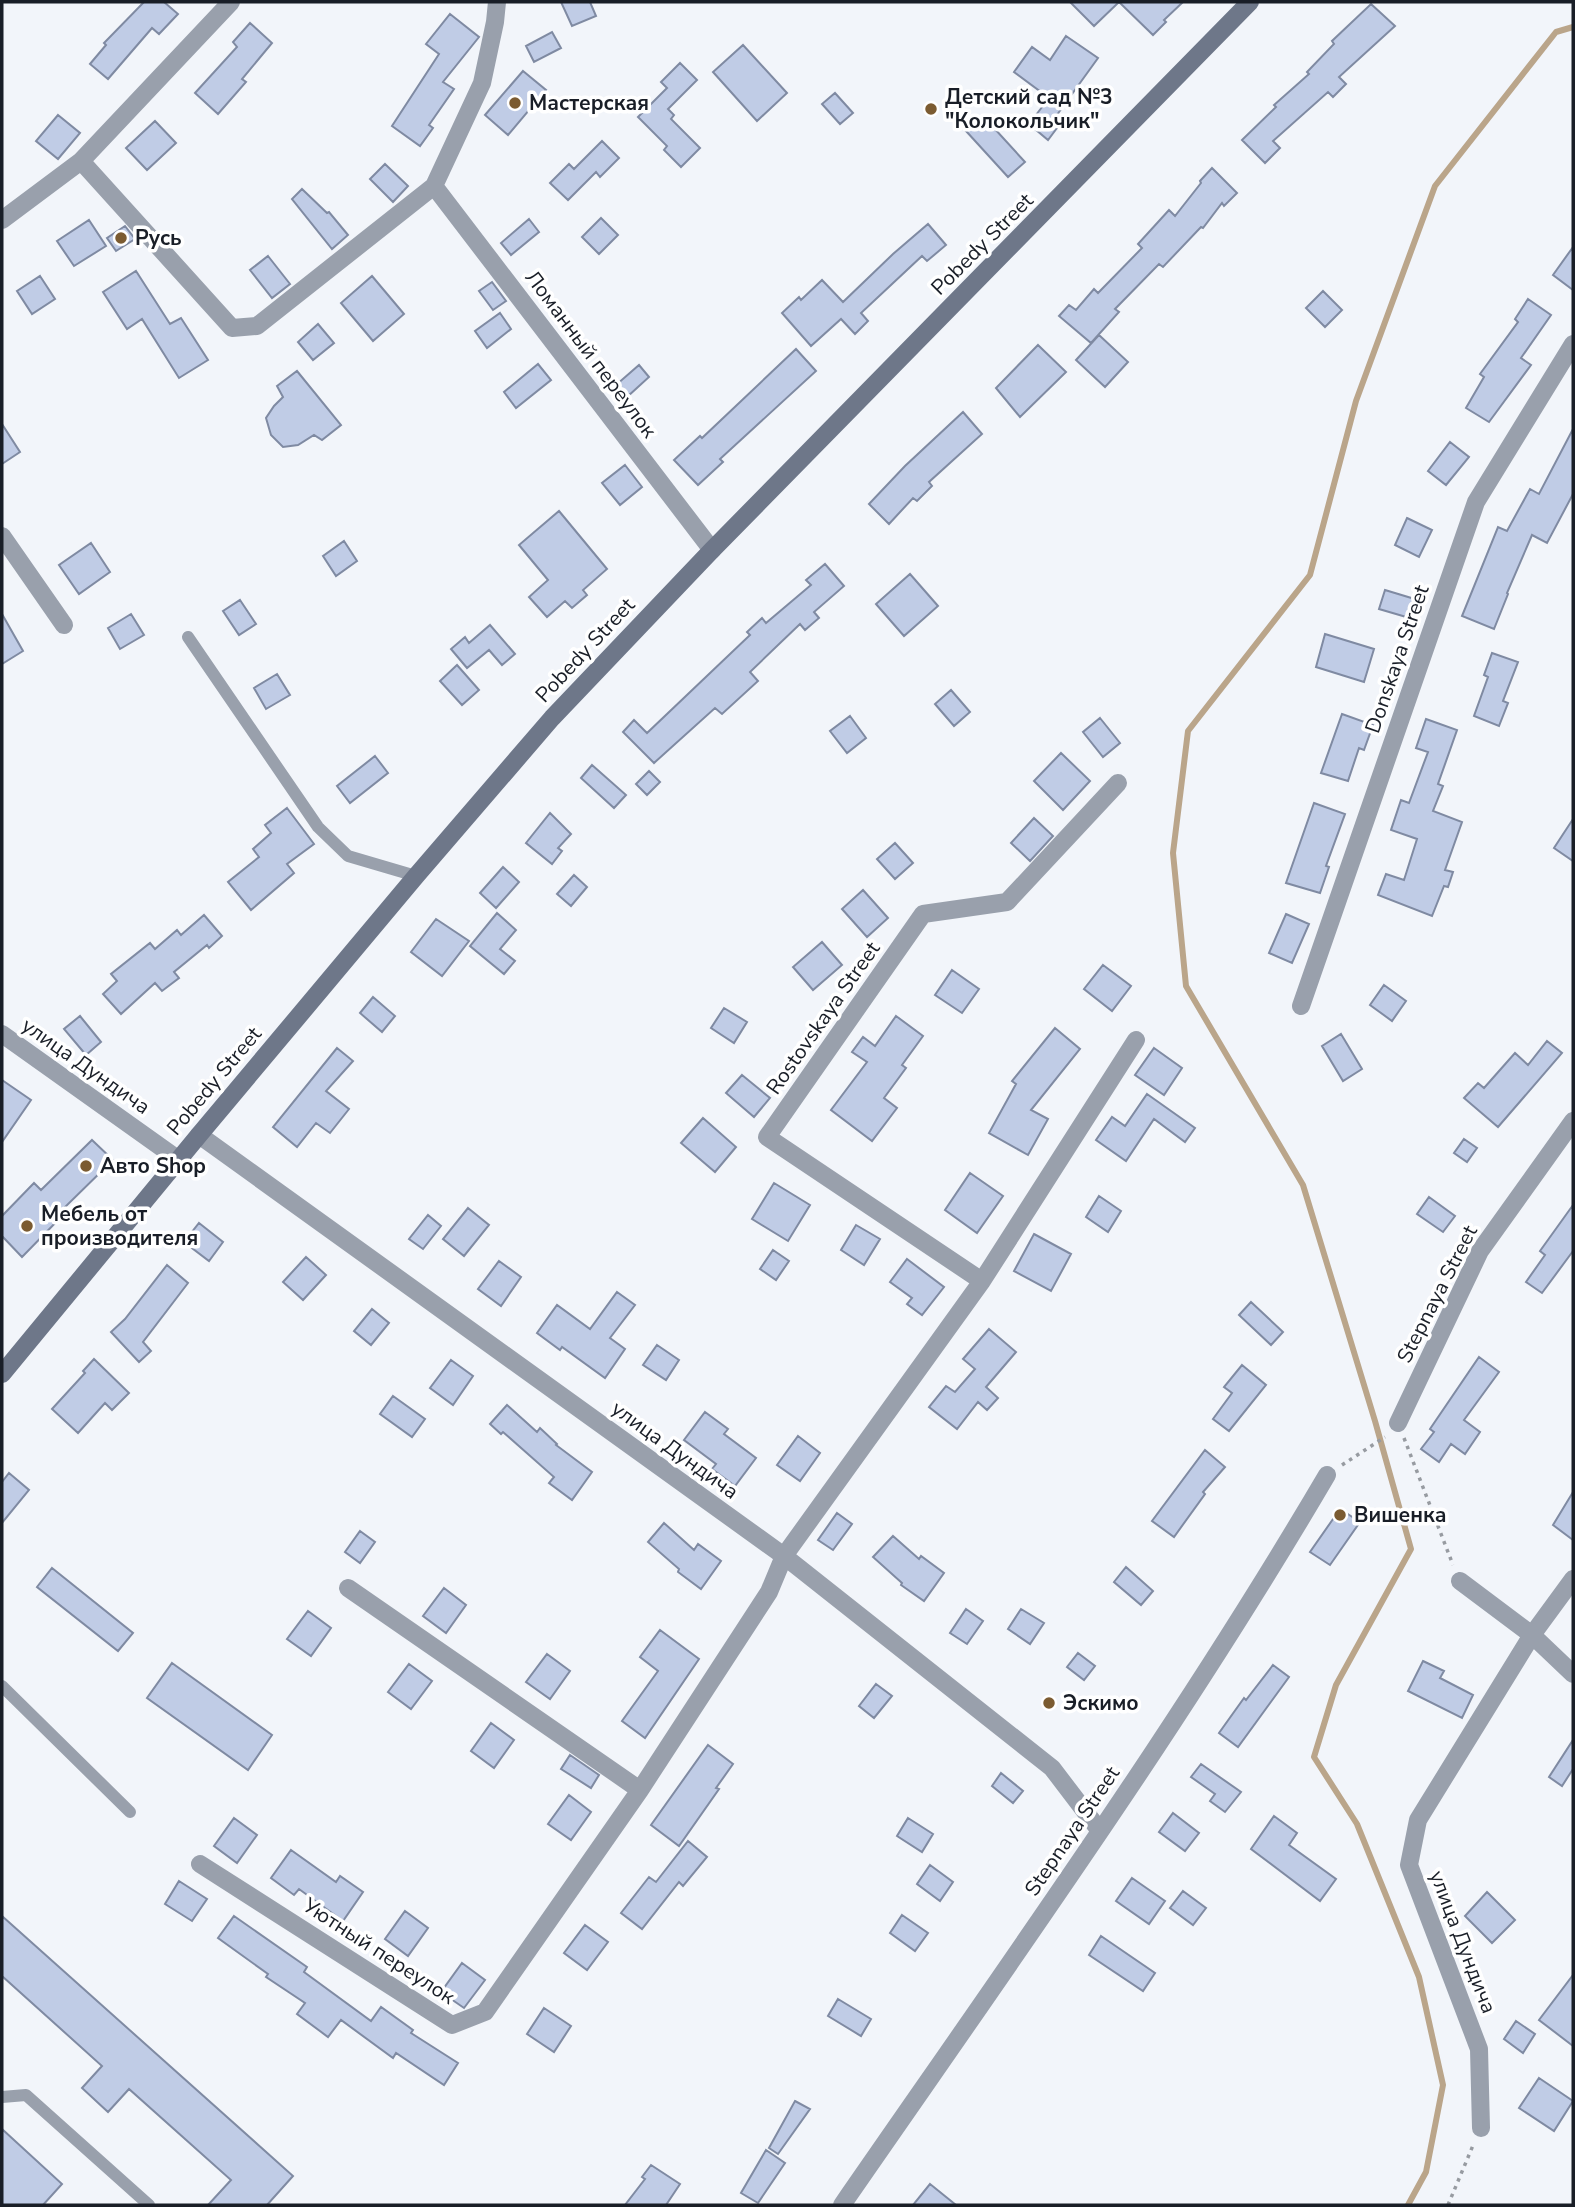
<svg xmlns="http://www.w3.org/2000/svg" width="1575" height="2207" font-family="'Nunito Sans',sans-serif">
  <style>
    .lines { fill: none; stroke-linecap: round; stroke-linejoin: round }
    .stream { stroke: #baa58a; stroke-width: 6 }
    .building { fill: #c0cce6; stroke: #7f8aa2; stroke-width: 2 }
    .path { stroke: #979ba1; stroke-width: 3.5; stroke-dasharray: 3.5 5; stroke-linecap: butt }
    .lane { stroke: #99a0ac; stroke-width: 12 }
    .street { stroke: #99a0ac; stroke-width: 18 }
    .secondary { stroke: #6e7789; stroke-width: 18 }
    .poi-dot { fill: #7b5b31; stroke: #fff; stroke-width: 2.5 }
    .labels { text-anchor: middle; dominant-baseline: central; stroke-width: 7; stroke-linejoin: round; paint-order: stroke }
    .poi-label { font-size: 21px; font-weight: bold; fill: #191e27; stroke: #fff; text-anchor: start }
    .street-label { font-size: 21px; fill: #191e27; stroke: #fff }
  </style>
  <rect width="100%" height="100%" fill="#f2f5fa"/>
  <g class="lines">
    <path class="stream" d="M 1408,2205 L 1426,2172 L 1443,2085 L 1419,1977 L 1357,1824 L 1314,1757 L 1336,1685 L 1411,1549 L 1375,1421 L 1303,1185 L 1186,986 L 1173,853 L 1188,731 L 1310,575 L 1356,401 L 1435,186 L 1556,32 L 1573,27"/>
  </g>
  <path class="building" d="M 144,2 L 164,2 L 178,14 L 159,34 L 152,28 L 108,79 L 90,64 L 106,45 L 104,43 Z
    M 561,2 L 590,2 L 596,16 L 572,26 Z
    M 1070,2 L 1119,2 L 1094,26 Z
    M 1119,2 L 1183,2 L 1164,20 L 1166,22 L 1153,35 Z
    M 1371,4 L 1395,26 L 1339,77 L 1346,84 L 1333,97 L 1328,92 L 1273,141 L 1280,148 L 1265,163 L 1242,140 L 1276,107 L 1274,105 L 1309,74 L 1307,72 L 1334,44 L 1332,41 Z
    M 450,14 L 479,37 L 443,82 L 454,89 L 429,125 L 433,128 L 420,146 L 392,126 L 439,54 L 426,44 Z
    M 250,23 L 272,43 L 242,79 L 246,82 L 218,114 L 195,93 L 237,47 L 233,42 Z
    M 552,32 L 561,48 L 534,62 L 526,46 Z
    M 1066,36 L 1098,58 L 1054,119 L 1060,124 L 1048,140 L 1029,124 L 1049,98 L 1014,72 L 1032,47 L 1050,60 Z
    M 743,45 L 787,93 L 757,121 L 713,72 Z
    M 680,63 L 697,80 L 668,109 L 674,115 L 671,119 L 700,148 L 681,167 L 664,150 L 667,146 L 638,117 L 667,88 L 661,82 Z
    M 523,71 L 546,90 L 508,135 L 485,115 Z
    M 835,93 L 853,113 L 840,124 L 822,104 Z
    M 58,115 L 80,133 L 58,159 L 36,141 Z
    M 983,116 L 1025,162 L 1008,177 L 966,131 Z
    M 155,121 L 176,143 L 147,170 L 126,148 Z
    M 602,141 L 619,158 L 600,177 L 596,172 L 568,200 L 550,183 L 569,164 L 574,169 Z
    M 385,164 L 408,186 L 393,202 L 370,179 Z
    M 1212,168 L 1237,193 L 1224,206 L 1222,203 L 1203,228 L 1201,227 L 1163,267 L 1159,264 L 1115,309 L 1119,312 L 1091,343 L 1059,316 L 1069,305 L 1076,310 L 1094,289 L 1098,293 L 1142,248 L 1138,244 L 1169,210 L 1175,216 L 1201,183 L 1200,181 Z
    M 302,189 L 327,213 L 329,212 L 348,235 L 332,249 L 292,199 Z
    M 601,218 L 618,235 L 599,254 L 582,237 Z
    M 529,219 L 539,232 L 511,255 L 501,243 Z
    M 89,220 L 106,246 L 74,266 L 57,241 Z
    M 928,224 L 946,245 L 927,261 L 922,256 L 861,313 L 868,321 L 855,334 L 841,319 L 811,346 L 782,313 L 799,297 L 801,300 L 822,280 L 843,302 L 893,254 Z
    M 125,226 L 135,239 L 116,251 L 107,238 Z
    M 1573,247 L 1573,290 L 1553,275 Z
    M 268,256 L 290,284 L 272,298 L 250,270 Z
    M 136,271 L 170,324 L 181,318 L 208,360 L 179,378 L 142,319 L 127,329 L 103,292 Z
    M 40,276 L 55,299 L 32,314 L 17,291 Z
    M 372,276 L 404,314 L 373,341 L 341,303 Z
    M 492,282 L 506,301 L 493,310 L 479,291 Z
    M 1323,291 L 1342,310 L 1325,327 L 1306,308 Z
    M 1528,299 L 1551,315 L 1521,358 L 1531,365 L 1489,422 L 1466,408 L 1484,377 L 1480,374 L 1518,322 L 1515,319 Z
    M 500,313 L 511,329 L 487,348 L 475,331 Z
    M 318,324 L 334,343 L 313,360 L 298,342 Z
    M 1099,335 L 1128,362 L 1105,387 L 1076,360 Z
    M 1038,345 L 1066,372 L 1020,417 L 996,388 Z
    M 796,349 L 816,371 L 720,459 L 723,462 L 698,485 L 674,460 L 700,436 L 702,438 Z
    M 538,364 L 551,380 L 516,408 L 504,392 Z
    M 639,365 L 649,377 L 627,397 L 616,385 Z
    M 297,371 L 341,425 L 322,440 L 314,435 L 298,445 L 283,447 L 271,435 L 266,418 L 274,406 L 283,397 L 277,386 Z
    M 963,412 L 982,434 L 929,482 L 932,486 L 917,501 L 913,498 L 889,524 L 869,504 L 905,466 Z
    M 2,424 L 20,452 L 2,464 Z
    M 1573,429 L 1573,494 L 1547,543 L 1532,535 L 1507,593 L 1508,594 L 1494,629 L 1462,616 L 1498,527 L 1507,531 L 1530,489 L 1539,494 Z
    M 1450,442 L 1469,457 L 1446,485 L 1428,471 Z
    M 625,465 L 642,487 L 620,505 L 602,483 Z
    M 559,511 L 607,569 L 583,590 L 587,595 L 572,608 L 565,601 L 547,617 L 529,597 L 548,580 L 519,545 Z
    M 1407,518 L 1432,530 L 1419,557 L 1395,545 Z
    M 344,541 L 357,561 L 336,576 L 323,556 Z
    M 91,543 L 110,572 L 79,594 L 59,565 Z
    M 825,564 L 844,586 L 814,612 L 819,618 L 805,630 L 800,624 L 750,672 L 758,681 L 722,714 L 715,708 L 654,763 L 623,732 L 634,720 L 647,733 L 750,635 L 747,632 L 762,618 L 766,623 L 811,585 L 806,580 Z
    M 910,574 L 938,606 L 904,636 L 876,604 Z
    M 1385,590 L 1418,600 L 1413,619 L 1379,609 Z
    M 240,600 L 256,624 L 239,635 L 223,611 Z
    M 2,614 L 23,651 L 2,664 Z
    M 131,614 L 144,635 L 120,649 L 108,628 Z
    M 490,625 L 515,654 L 502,665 L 489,650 L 467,668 L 451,649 L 465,637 L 469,643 Z
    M 1325,634 L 1374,649 L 1364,682 L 1316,667 Z
    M 1492,653 L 1518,662 L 1503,701 L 1508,703 L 1499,726 L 1474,716 L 1488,677 L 1484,675 Z
    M 457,665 L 479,690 L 462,705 L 440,681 Z
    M 277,674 L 290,695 L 266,709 L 254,688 Z
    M 951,690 L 970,712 L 954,726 L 935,704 Z
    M 1342,714 L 1373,725 L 1364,750 L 1359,748 L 1348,781 L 1321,773 Z
    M 850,716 L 866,738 L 847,753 L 830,731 Z
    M 1100,718 L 1120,743 L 1103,757 L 1083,732 Z
    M 1426,719 L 1457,730 L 1438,784 L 1443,786 L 1433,811 L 1462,822 L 1445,870 L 1453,872 L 1448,887 L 1444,886 L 1432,916 L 1378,895 L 1386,874 L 1404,880 L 1417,839 L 1391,830 L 1401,800 L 1409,803 L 1428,752 L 1416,748 Z
    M 1061,753 L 1090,781 L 1063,810 L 1034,781 Z
    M 375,756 L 388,773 L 350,803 L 337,786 Z
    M 592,765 L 626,795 L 614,808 L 581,778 Z
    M 649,771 L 660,782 L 647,795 L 636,784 Z
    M 1314,803 L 1345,814 L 1326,866 L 1329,867 L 1320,893 L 1286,883 Z
    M 287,808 L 314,844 L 287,864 L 294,873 L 251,910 L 228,882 L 259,857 L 253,849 L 271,833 L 265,825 Z
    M 550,813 L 571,834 L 558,848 L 562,851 L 552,864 L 526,843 Z
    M 1034,818 L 1053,836 L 1030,861 L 1011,843 Z
    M 1573,819 L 1573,861 L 1554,848 Z
    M 895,843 L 913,863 L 895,879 L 877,859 Z
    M 503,867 L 519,882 L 496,908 L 480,893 Z
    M 574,875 L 587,887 L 571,906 L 557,894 Z
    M 863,890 L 888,918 L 867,937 L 842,909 Z
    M 497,913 L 516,930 L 500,949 L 515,961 L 504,974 L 470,946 Z
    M 1286,914 L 1309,924 L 1292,963 L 1269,953 Z
    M 204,915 L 222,936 L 209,948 L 207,945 L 174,972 L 179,978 L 162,991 L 155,983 L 121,1014 L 103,994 L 117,981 L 111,974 L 150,943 L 155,949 L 177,930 L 181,935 Z
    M 436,919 L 469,941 L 442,976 L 411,952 Z
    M 822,942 L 842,965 L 813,990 L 793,967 Z
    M 1103,965 L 1131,986 L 1112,1011 L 1084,989 Z
    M 952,970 L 979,989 L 962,1013 L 935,995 Z
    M 1384,985 L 1406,1001 L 1392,1021 L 1370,1005 Z
    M 373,997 L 395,1016 L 382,1032 L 360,1013 Z
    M 724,1008 L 747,1022 L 734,1043 L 711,1028 Z
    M 80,1016 L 101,1042 L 86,1055 L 64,1029 Z
    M 896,1016 L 923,1036 L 902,1065 L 906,1068 L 884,1098 L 897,1108 L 872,1141 L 831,1110 L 867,1062 L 852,1052 L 863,1037 L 875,1046 Z
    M 1055,1028 L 1080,1049 L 1031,1110 L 1048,1119 L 1028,1155 L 989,1133 L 1016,1084 L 1012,1081 Z
    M 1341,1034 L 1362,1069 L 1343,1081 L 1322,1046 Z
    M 1547,1041 L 1562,1053 L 1498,1127 L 1464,1098 L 1478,1083 L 1484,1088 L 1515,1053 L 1528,1065 Z
    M 337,1048 L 353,1061 L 326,1091 L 349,1109 L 330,1133 L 316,1123 L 297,1147 L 273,1127 Z
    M 1154,1048 L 1182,1068 L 1164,1095 L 1135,1075 Z
    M 742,1075 L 770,1098 L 754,1117 L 726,1093 Z
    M 2,1080 L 31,1100 L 2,1142 Z
    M 1147,1094 L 1195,1128 L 1185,1142 L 1154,1119 L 1126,1161 L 1096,1140 L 1112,1117 L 1125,1126 Z
    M 703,1118 L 736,1147 L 715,1172 L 681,1143 Z
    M 1464,1139 L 1477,1148 L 1467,1162 L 1454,1153 Z
    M 92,1140 L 113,1160 L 62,1210 L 65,1213 L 22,1257 L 2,1236 L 2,1216 L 34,1183 L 41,1190 Z
    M 970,1173 L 1003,1196 L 977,1233 L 945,1210 Z
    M 774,1183 L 810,1205 L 788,1241 L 752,1219 Z
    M 1099,1196 L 1121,1211 L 1108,1232 L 1086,1217 Z
    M 1429,1197 L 1455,1216 L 1443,1232 L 1417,1214 Z
    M 1573,1205 L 1573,1251 L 1542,1293 L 1526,1282 L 1545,1255 L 1540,1251 Z
    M 468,1208 L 489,1225 L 464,1256 L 443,1239 Z
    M 428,1215 L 441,1226 L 423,1249 L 409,1239 Z
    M 199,1223 L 223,1242 L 209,1261 L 184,1242 Z
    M 856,1225 L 880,1239 L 864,1265 L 841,1250 Z
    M 1034,1234 L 1071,1254 L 1051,1291 L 1014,1271 Z
    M 773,1250 L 789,1261 L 776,1280 L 760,1269 Z
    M 306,1257 L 326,1275 L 303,1300 L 283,1282 Z
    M 907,1259 L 944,1287 L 922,1315 L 907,1304 L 912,1298 L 890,1282 Z
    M 499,1261 L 521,1277 L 501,1306 L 478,1289 Z
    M 167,1265 L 188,1283 L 143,1342 L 151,1351 L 139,1362 L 111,1332 L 125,1319 Z
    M 617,1292 L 635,1305 L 610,1338 L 625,1349 L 605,1378 L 562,1347 L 560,1350 L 537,1333 L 557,1305 L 590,1329 Z
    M 1251,1302 L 1283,1332 L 1271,1345 L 1239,1315 Z
    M 372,1309 L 389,1323 L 371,1345 L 354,1331 Z
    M 989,1329 L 1016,1352 L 986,1387 L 998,1398 L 987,1410 L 978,1402 L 957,1429 L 929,1407 L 946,1386 L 955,1392 L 975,1369 L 963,1359 Z
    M 657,1345 L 679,1360 L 666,1380 L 643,1365 Z
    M 1479,1357 L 1499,1372 L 1464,1420 L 1480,1432 L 1465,1454 L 1451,1444 L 1439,1462 L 1421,1449 L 1434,1432 L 1430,1429 Z
    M 94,1359 L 129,1393 L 112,1410 L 105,1403 L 78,1433 L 52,1409 L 85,1373 L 83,1371 Z
    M 451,1360 L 473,1376 L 453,1405 L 430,1388 Z
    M 1242,1365 L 1266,1385 L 1229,1431 L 1213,1419 L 1232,1393 L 1224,1387 Z
    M 393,1396 L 425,1419 L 412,1437 L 380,1414 Z
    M 507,1405 L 537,1432 L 540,1428 L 557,1444 L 556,1445 L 592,1472 L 572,1500 L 549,1483 L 554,1477 L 503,1432 L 501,1434 L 490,1424 Z
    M 705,1412 L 728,1429 L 724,1434 L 756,1458 L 735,1486 L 712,1469 L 716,1464 L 684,1440 Z
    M 798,1436 L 820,1453 L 800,1481 L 777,1465 Z
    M 1205,1450 L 1225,1467 L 1203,1492 L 1205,1494 L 1174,1537 L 1152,1521 Z
    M 9,1473 L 29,1490 L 2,1523 L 2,1482 Z
    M 1573,1492 L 1573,1540 L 1553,1525 Z
    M 1340,1509 L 1360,1522 L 1330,1565 L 1310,1552 Z
    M 837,1513 L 852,1524 L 833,1550 L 818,1540 Z
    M 664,1523 L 694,1550 L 698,1544 L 721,1561 L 701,1589 L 678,1572 L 679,1569 L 648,1542 Z
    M 360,1531 L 375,1542 L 360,1563 L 345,1552 Z
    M 893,1536 L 919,1559 L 921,1556 L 944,1573 L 924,1601 L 901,1585 L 902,1583 L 873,1557 Z
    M 1126,1567 L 1153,1591 L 1141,1605 L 1114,1582 Z
    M 52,1568 L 133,1633 L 118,1651 L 37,1587 Z
    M 444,1588 L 466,1605 L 446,1633 L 423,1616 Z
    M 966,1609 L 983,1621 L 967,1644 L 950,1633 Z
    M 1021,1609 L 1044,1623 L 1030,1644 L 1008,1629 Z
    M 308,1611 L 331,1628 L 311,1656 L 287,1639 Z
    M 660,1630 L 699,1659 L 645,1738 L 622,1721 L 658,1671 L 640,1657 Z
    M 1078,1653 L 1095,1666 L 1084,1680 L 1067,1667 Z
    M 547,1654 L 570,1671 L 550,1699 L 526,1682 Z
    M 1423,1661 L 1444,1671 L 1440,1678 L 1473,1695 L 1462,1718 L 1408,1691 Z
    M 172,1663 L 272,1735 L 248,1770 L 147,1698 Z
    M 409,1664 L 432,1681 L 411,1709 L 388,1692 Z
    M 1273,1665 L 1289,1677 L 1238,1747 L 1219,1733 L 1244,1698 L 1246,1700 Z
    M 876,1684 L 892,1696 L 874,1718 L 859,1706 Z
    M 491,1723 L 514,1740 L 494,1768 L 471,1751 Z
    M 1573,1740 L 1573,1769 L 1562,1786 L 1549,1777 Z
    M 708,1745 L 733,1764 L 716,1788 L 719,1789 L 679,1846 L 651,1825 Z
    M 570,1755 L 599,1775 L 591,1788 L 561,1769 Z
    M 1201,1764 L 1241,1792 L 1225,1812 L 1210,1801 L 1215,1794 L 1191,1777 Z
    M 1001,1773 L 1023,1791 L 1013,1803 L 992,1786 Z
    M 569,1795 L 591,1812 L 571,1840 L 548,1824 Z
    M 1173,1813 L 1199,1833 L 1185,1851 L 1159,1832 Z
    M 1274,1816 L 1297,1833 L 1289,1845 L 1336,1879 L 1320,1901 L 1251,1849 Z
    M 234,1818 L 257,1835 L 237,1863 L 214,1846 Z
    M 908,1818 L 933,1834 L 922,1852 L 897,1836 Z
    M 688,1841 L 707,1857 L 683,1886 L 679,1882 L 642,1929 L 621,1913 L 649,1877 L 656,1882 Z
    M 291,1850 L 336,1882 L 340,1876 L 363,1892 L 343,1921 L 299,1889 L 294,1895 L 271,1878 Z
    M 930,1865 L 953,1882 L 940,1901 L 917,1884 Z
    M 1132,1878 L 1165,1901 L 1149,1924 L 1116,1901 Z
    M 179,1881 L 207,1899 L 192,1921 L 165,1904 Z
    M 1183,1891 L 1206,1908 L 1193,1925 L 1170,1908 Z
    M 1487,1892 L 1515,1920 L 1492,1943 L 1465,1916 Z
    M 405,1911 L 428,1928 L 408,1956 L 385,1939 Z
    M 902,1915 L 928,1933 L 915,1951 L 890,1933 Z
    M 2,1916 L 293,2176 L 267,2205 L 208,2205 L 231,2180 L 129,2089 L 108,2112 L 82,2088 L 102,2066 L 2,1976 Z
    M 234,1916 L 307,1967 L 304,1972 L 371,2021 L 381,2007 L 413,2030 L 411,2033 L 458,2063 L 444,2085 L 396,2053 L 393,2058 L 341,2020 L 328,2037 L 297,2014 L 305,2003 L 266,1977 L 268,1974 L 218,1938 Z
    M 585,1925 L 608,1942 L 587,1970 L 564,1953 Z
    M 1101,1936 L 1155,1973 L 1143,1991 L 1089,1955 Z
    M 462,1963 L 485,1980 L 464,2008 L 441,1992 Z
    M 1573,1975 L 1573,2046 L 1539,2020 Z
    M 838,1999 L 871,2019 L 861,2036 L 828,2016 Z
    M 544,2008 L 571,2026 L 554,2052 L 527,2034 Z
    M 1516,2021 L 1535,2034 L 1523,2053 L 1504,2039 Z
    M 1539,2078 L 1573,2101 L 1554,2131 L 1519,2108 Z
    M 795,2101 L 810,2109 L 778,2154 L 769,2148 Z
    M 2,2129 L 62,2184 L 43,2205 L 2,2205 Z
    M 766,2150 L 785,2163 L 758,2203 L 741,2193 Z
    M 651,2165 L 680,2184 L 666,2205 L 625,2205 L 645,2179 L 642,2177 Z
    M 930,2184 L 956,2205 L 913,2205 Z"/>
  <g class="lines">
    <path class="path" d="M 1404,1438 L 1453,1565
      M 1342,1465 L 1385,1437
      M 1448,2205 L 1474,2143"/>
    <path class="lane" d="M 188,637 L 318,827 L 348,856 L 416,876
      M 2,1686 L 130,1812
      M 2,2097 L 26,2095 L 149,2205"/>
    <path class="street" d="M 81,161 L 232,328 L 257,326 L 434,186 L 482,83 L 495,22 L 497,2
      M 434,186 L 712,550
      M 2,220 L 81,161 L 231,2
      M 2,536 L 64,625
      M 1301,1006 L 1476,502 L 1573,344
      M 2,1034 L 179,1160
      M 199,1135 L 784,1556 L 1052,1768 L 1100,1831
      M 982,1281 L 767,1137 L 923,914 L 1007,902 L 1118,783
      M 1398,1423 L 1480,1251 L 1573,1121
      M 1460,1581 L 1532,1635 L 1573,1674
      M 348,1588 L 640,1790
      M 200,1864 L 452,2025 L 485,2012 L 640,1790 L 769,1592 L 784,1556 L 982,1281 L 1136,1040
      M 1481,2128 L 1479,2049 L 1409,1865 L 1418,1820 L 1532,1635 L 1573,1579
      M 842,2205 C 1008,1965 1179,1727 1327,1475"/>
    <path class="secondary" d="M 2,1374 L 199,1135 L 416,876 L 552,718 L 712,550 L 1250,2"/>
  </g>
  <g class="poi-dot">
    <circle cx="515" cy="103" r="7"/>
    <circle cx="931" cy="109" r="7"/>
    <circle cx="121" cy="238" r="7"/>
    <circle cx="86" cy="1166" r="7"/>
    <circle cx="27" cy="1226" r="7"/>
    <circle cx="1340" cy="1515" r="7"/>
    <circle cx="1049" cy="1703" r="7"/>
  </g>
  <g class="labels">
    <g class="poi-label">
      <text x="945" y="97">Детский сад №3<tspan x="945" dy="24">"Колокольчик"</tspan></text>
      <text x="529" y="103">Мастерская</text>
      <text x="135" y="238">Русь</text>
      <text x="100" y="1166">Авто Shop</text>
      <text x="41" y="1214">Мебель от<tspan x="41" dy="24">производителя</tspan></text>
      <text x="1354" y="1515">Вишенка</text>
      <text x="1063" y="1703">Эскимо</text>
    </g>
    <g class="street-label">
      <text transform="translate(982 244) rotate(-45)">Pobedy Street</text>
      <text transform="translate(591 354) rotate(53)">Ломанный переулок</text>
      <text transform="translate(585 650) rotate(-47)">Pobedy Street</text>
      <text transform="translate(1397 659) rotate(-71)">Donskaya Street</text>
      <text transform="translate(823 1018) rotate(-55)">Rostovskaya Street</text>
      <text transform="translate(86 1066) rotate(35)">улица Дундича</text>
      <text transform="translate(214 1081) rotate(-50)">Pobedy Street</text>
      <text transform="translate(1437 1294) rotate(-63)">Stepnaya Street</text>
      <text transform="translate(675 1450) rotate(36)">улица Дундича</text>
      <text transform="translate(1072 1831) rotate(-56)">Stepnaya Street</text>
      <text transform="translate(1463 1942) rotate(69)">улица Дундича</text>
      <text transform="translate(379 1951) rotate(33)">Уютный переулок</text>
    </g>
  </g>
  <rect width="1575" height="2207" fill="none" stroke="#191e27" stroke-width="7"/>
</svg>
